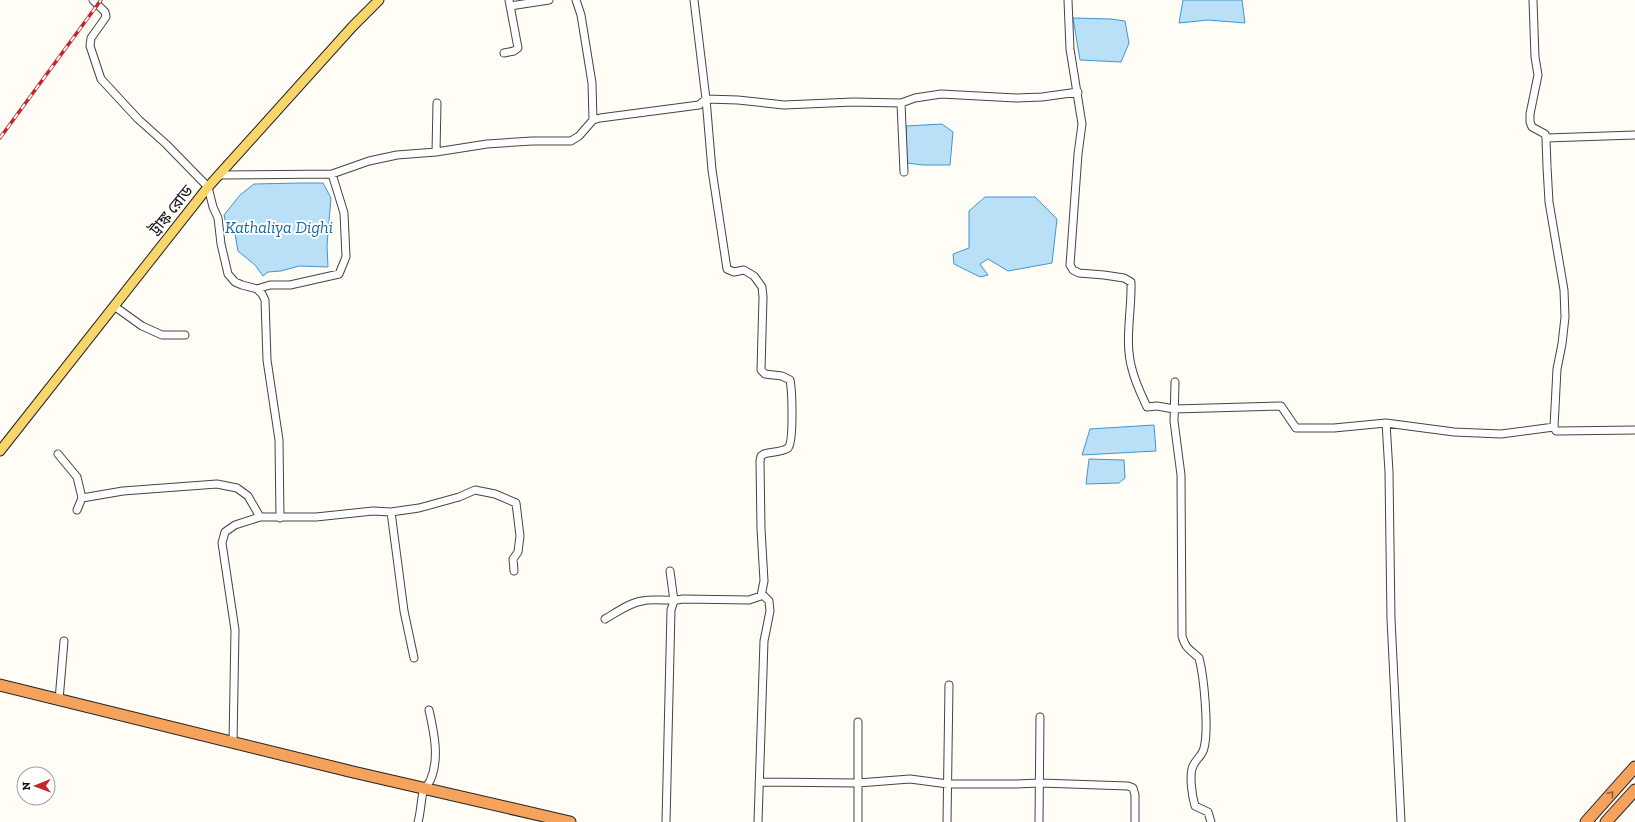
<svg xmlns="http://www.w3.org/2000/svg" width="1635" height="822" font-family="'Zilla Slab','Noto Sans Bengali',serif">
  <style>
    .water { fill: #b9e0f7; stroke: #3f96cf }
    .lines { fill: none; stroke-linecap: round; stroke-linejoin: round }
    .minor-casing { stroke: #444; stroke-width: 9 }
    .major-casing { stroke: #222; stroke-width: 11 }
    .highway-casing { stroke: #222; stroke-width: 13 }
    .minor { stroke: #fff; stroke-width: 7 }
    .major { stroke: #f9d66b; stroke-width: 9 }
    .highway { stroke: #f5a25d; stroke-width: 11 }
    .rail-casing { stroke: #c4262e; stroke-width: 3.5 }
    .rail { stroke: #fff; stroke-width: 2; stroke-dasharray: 6; stroke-linecap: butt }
    .oneway { stroke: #8e613b }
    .labels { text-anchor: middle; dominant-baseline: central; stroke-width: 4; stroke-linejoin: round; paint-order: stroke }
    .street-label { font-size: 16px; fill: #111; stroke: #fff }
    .water-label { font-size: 17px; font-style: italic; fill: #1768a6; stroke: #fff }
  </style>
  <rect width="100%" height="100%" fill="#fffdf5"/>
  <path class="water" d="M 1183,0 L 1242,0 L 1245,23 L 1208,20 L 1179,23 Z
    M 1073,18 L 1111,19 L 1125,21 L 1129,43 L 1121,62 L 1080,60 Z
    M 942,124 L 953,132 L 950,165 L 923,165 L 907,163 L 906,126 Z
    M 300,183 L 323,183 L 331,198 L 327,245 L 328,267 L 299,266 L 281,271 L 268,272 L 263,276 L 255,265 L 238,251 L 235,234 L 227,228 L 224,215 L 240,195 L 254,184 Z
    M 985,197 L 1035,197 L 1057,219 L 1052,263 L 1008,271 L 988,259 L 980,264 L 988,275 L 980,277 L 954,264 L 953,254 L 969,248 L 969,211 Z
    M 1154,425 L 1156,451 L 1082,455 L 1090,429 Z
    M 1089,459 L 1124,460 L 1125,478 L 1119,483 L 1086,484 Z"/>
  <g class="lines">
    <g class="minor-casing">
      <path id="minor" d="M 93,0 L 105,12 L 106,17 L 91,38 L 90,46 L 101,79 L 138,119 L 166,144 L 208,187 L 213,207 L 218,218 L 221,244 L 228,274 L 235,282 L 242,285 L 257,289 L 262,294 L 265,300 L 267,360 L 279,440 L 280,518
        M 576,0 L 581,15 L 592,83 L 593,120
        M 1068,0 L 1070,49 L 1082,124 L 1078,154 L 1070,265 L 1073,270 L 1079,273 L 1104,275 L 1124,278 L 1131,282 C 1132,311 1124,341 1132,369 C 1135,382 1141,394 1147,407 L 1157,406 L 1174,409 L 1281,406 L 1296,428 L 1334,428 L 1386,423 L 1454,432 L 1501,434 L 1554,427
        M 1533,0 L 1535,57 L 1538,75 L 1530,114 L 1530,122 L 1532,127 L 1545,134 L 1546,138 L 1547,167 L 1549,202 L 1564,290 L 1565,317 L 1562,344 L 1557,369 L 1554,427 L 1556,431 L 1559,431 L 1635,430
        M 510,6 L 549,0
        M 504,53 L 514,51 L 518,48 L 509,0
        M 901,103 L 904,172
        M 1546,138 L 1635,135
        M 436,152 L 437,103
        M 219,175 L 332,174 L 369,161 L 397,155 L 436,152 L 487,144 L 532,141 L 571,141 L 579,136 L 593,120 L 600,118 L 699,105 L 706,99 L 738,100 L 784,105 L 853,102 L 901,103 L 915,98 L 941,94 L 1016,98 L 1042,97 L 1078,92
        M 257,289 L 270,285 L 290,285 L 339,274 L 346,257 L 344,213 L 332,174
        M 114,306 L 142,326 L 162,335 L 185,335
        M 1175,382 L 1174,421 L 1181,475 L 1182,636 C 1186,650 1190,649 1199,658 C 1204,677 1209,729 1204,748 C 1203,755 1196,759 1193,766 C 1189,775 1192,796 1195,806 L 1208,812 L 1211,822
        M 1386,423 L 1389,472 L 1391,619 L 1401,822
        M 58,454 L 77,477 L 82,498
        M 77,510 L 82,498 L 123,491 L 217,484 L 237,488 L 248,496 L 260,517
        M 391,512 L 404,611 L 414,658
        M 605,619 C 617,612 629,603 642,601 C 655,598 669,602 683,599 L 749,600 L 761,596 L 764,581 L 761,529 L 760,461 L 761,456 L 764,454 C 770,452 783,452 788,448 C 794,442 792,390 790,380 L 782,376 L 765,374 L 761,370 L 763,297 L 762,287 L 754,276 L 744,270 L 734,272 L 727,269 L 712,170 L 706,99 L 694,0
        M 59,700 L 64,641
        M 233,743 L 235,630 L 222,543 L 225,532 L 235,525 L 260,517 L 316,517 L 373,511 L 391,512 L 419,508 L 459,497 L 475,490 L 495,494 L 516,503 L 520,536 L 518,552 L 513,559 L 514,571
        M 759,782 L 858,783 L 910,779 L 948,784 L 1016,784 L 1040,783 L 1128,786 L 1133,788 L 1135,795 L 1135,822
        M 418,822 C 421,812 421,797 424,788 C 426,786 429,784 430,781 C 440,759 434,732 429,710
        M 666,822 L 671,610 L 674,601 L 670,571
        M 758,822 L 764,641 L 770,611 L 769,601 L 762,594
        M 858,822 L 858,722
        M 947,822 L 949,685
        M 1039,822 L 1040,717"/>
    </g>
    <g class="major-casing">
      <path id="major" d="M 0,451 L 208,187 L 353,26 L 379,0"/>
    </g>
    <g class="highway-casing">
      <path id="highway" d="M 0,685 L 353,772 L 570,822
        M 1586,822 L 1635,767
        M 1606,822 L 1635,790"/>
    </g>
    <use href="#minor" class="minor"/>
    <use href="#major" class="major"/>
    <use href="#highway" class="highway"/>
    <g class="rail-casing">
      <path id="rail" d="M 0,138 L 101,0"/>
    </g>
    <use href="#rail" class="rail"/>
  </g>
  <defs><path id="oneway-chevron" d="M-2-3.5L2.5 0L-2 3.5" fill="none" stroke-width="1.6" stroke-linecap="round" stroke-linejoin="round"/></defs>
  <use class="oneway" href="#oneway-chevron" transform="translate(1611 794) rotate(-49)"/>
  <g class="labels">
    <g class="street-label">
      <text transform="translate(171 210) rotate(-51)">ট্রাঙ্ক রোড</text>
    </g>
    <g class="water-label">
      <text x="279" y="227">Kathaliya Dighi</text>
    </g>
  </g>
  <g transform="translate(36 786) rotate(269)"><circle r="19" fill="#ffffff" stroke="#a0a0a0"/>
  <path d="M0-3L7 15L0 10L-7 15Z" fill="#c4262e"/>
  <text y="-6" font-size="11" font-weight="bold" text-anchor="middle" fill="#111111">N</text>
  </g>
</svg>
